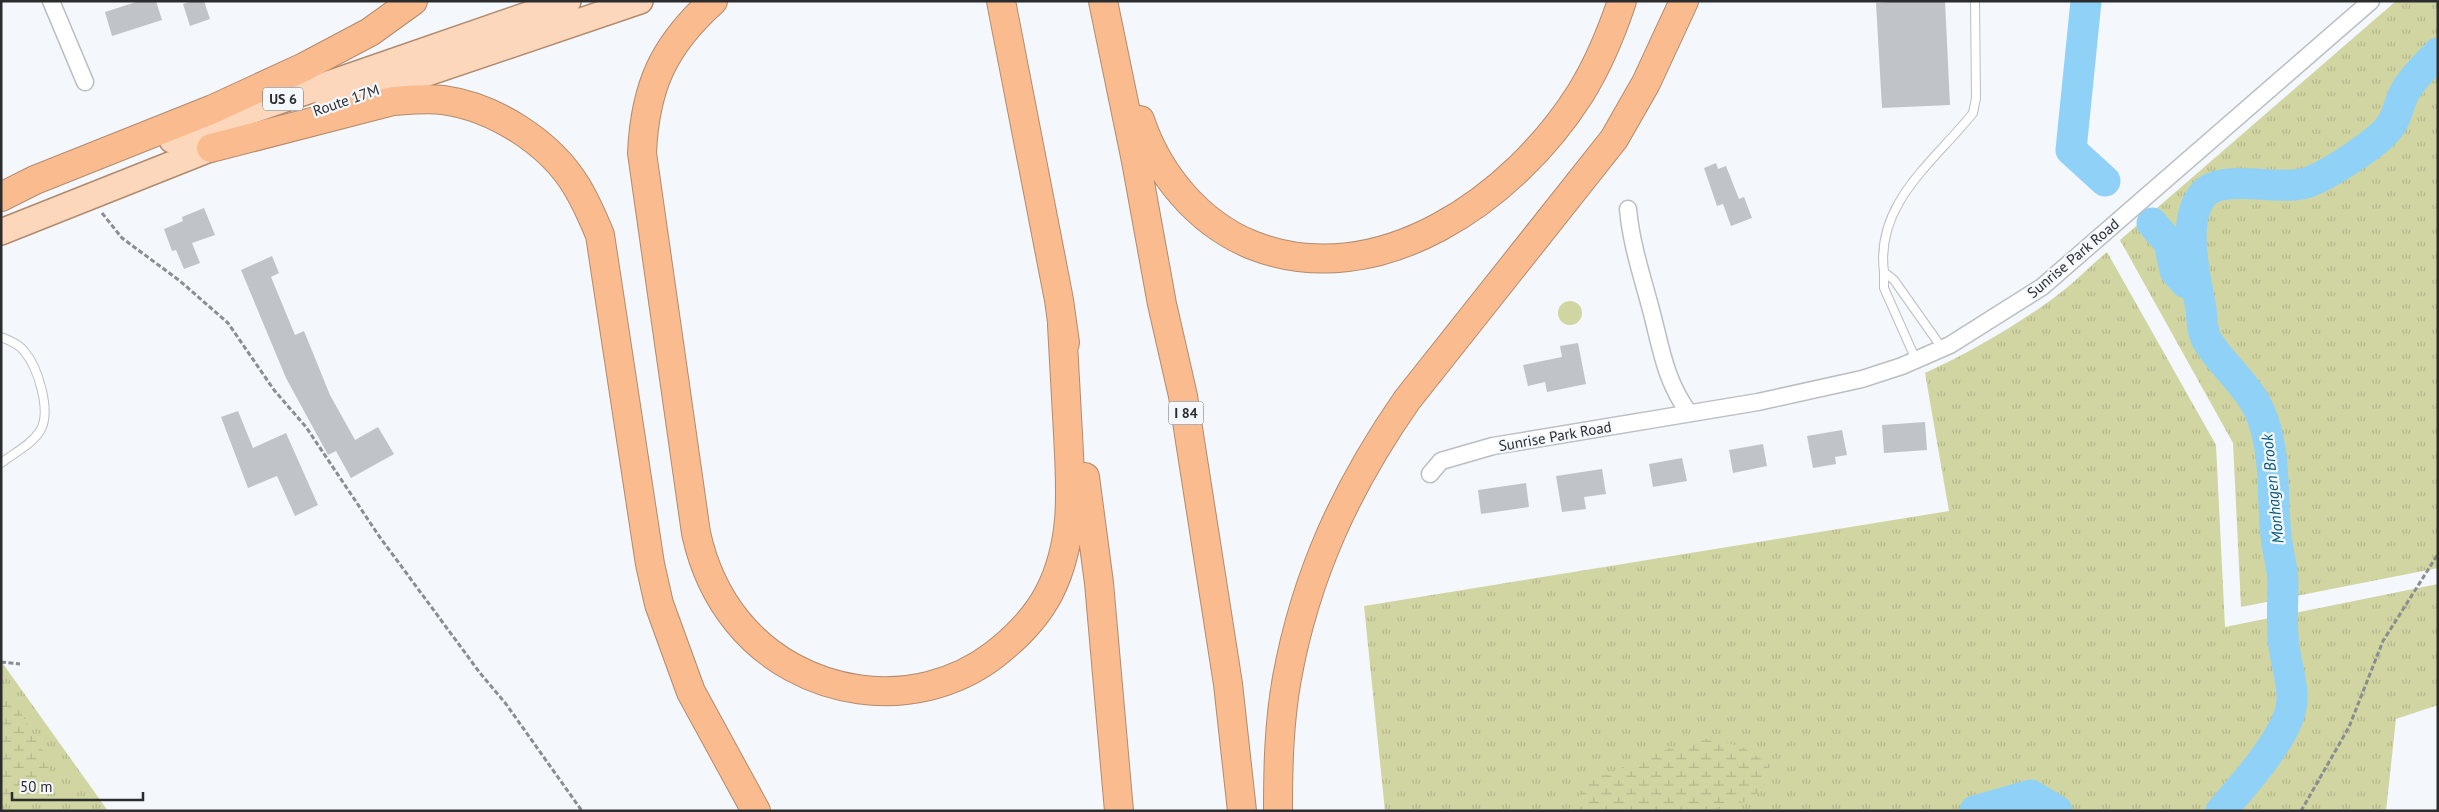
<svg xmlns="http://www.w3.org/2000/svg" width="2439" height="812" font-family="'PT Sans',sans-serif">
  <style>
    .grass { fill: url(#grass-tufts) }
    .wetland { fill: url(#wetland-marsh) }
    .pitch { fill: #d1d5a1 }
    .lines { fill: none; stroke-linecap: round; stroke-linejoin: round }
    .river { stroke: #90d2f7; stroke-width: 31 }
    .building { fill: #c0c3c8 }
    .service-casing { stroke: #bbbec3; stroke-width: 10 }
    .minor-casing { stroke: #bbbec3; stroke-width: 19 }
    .primary-casing { stroke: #b28a6d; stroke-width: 28 }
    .motorway-casing { stroke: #b28a6d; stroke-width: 30 }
    .path { stroke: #8b8d90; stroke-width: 3; stroke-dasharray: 5 2.5; stroke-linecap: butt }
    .service { stroke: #fff; stroke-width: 8 }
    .minor { stroke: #fff; stroke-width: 16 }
    .primary { stroke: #fcd7bc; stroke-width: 25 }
    .motorway { stroke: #fabc8f; stroke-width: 28 }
    .labels { text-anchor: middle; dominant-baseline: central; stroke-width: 4.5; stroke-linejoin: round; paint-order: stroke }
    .shield { fill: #f4f7fc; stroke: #67696c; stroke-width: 1 }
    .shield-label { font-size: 14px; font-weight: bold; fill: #2b2c2e }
    .street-label { font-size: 15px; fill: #2b2c2e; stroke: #f4f7fc }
    .water-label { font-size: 16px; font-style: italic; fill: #00597c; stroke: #f4f7fc }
  </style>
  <defs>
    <pattern id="grass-tufts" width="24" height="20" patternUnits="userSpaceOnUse" patternTransform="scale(1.25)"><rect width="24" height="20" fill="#d1d5a1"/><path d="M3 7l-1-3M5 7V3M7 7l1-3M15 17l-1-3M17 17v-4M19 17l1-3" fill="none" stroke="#b4b78b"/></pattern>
    <pattern id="wetland-marsh" width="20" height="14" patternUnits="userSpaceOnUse" patternTransform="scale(1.25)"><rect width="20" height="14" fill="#d1d5a1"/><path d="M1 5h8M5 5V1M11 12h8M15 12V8" fill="none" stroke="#b4b78b"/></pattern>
  </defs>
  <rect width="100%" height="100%" fill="#f4f7fc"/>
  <path class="grass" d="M 2396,1 L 2438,1 L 2438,568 L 2241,607 L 2233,443 L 2120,240 Z
    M 2107,252 L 2216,445 L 2225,627 L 2438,584 L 2438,705 L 2396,719 L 2386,811 L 1385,811 L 1364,606 L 1949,511 L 1925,373 C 1969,353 2012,328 2051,300 C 2071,286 2088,268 2107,252 Z
    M 1,661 L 108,811 L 1,811 Z"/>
  <path class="wetland" d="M 1,695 L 13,699 L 46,756 L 49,770 L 44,784 L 27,797 L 1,799 Z
    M 1712,738 L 1744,748 L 1770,765 L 1764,786 L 1748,801 L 1701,811 L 1567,811 L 1598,773 L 1608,775 C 1641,756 1674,746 1712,738 Z"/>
  <path class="pitch" d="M1558 313a12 12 0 1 1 24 0a12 12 0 1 1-24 0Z"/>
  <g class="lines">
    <path class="river" d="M 2086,1 L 2071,150 L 2105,181
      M 2152,223 L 2169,243 L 2175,271 L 2186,283
      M 1975,811 L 2031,795 L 2057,811
      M 2221,811 C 2242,787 2285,739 2291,708 C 2295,688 2286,665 2284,646 C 2281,625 2283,604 2283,583 C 2283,567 2277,551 2276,535 C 2272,497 2276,457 2263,420 C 2253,389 2225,369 2208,342 C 2202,333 2202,319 2201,309 C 2196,279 2181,223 2202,196 C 2220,171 2280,193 2309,182 C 2328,175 2380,142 2391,125 C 2398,115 2399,101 2406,90 C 2414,76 2427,65 2438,53"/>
  </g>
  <path class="building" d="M 139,1 L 156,1 L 162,20 L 112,36 L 105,12 Z
    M 192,1 L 204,1 L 210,19 L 190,26 L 183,4 Z
    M 1898,1 L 1945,1 L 1950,105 L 1882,108 L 1876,3 Z
    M 1716,163 L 1718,169 L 1726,166 L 1739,199 L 1744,197 L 1752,218 L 1731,226 L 1723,204 L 1717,206 L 1704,168 Z
    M 204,208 L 215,235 L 192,243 L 200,263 L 184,269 L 176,250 L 172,251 L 164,229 L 183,221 L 182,217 Z
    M 272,256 L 279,273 L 271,277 L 295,335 L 304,331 L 330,395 L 355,440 L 378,427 L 394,454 L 351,478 L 336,451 L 328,455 L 286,378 L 241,270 Z
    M 1578,343 L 1586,384 L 1547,392 L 1545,382 L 1528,386 L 1523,365 L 1562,357 L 1560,346 Z
    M 238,411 L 253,448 L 286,433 L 318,505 L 295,516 L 277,476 L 248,488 L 221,417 Z
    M 1925,422 L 1927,450 L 1884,453 L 1882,425 Z
    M 1842,430 L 1847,455 L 1835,457 L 1836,464 L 1813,468 L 1807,436 Z
    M 1763,444 L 1767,466 L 1733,473 L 1729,450 Z
    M 1682,458 L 1687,481 L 1653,487 L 1649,464 Z
    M 1602,469 L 1606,494 L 1584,497 L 1586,509 L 1562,512 L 1556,476 Z
    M 1526,483 L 1529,507 L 1481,514 L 1478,490 Z"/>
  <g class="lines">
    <g class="service-casing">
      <path id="service" d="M 1884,272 C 1875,203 1934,162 1973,113 L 1976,98 L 1975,1
        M 1,337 C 9,340 19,344 24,351 C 38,367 52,412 40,431 C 31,445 14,453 1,463
        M 1916,360 L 1884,288 L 1884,272 L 1894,280 L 1942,348"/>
    </g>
    <g class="minor-casing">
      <path id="minor" d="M 51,1 L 85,82
        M 1628,209 C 1631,242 1641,273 1650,306 C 1661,346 1664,379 1689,413
        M 1430,474 L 1441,461 L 1493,446 L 1758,402 L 1862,379 L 1902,366 L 1950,345 L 2042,287 L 2371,1"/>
    </g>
    <g class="primary-casing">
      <path id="primary" d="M 327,107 L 640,1
        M 172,140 L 227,119 L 568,1
        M 1,232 L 230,141"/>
    </g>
    <g class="motorway-casing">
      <path id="motorway" d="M 713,1 C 663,46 645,87 642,153 L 696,533 C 703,565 716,595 737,621 C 799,698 915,715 994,655 C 1016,638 1036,618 1049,593 C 1075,542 1071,490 1068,434 C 1066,398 1064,361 1062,325
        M 1001,1 L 1059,300 L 1065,343
        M 1103,1 L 1136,161 L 1162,304 L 1183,396 L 1228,684 L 1242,811
        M 1140,120 C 1158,174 1198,223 1252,245 C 1379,295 1514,198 1580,94 C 1598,65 1611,34 1622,1
        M 211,148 L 393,101 C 410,100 426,98 443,100 C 494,107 550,142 577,187 C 586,202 593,218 600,235 L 650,564 L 659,604 L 691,692 L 756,811
        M 1,197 L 35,180 L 213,109 L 304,67 L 370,32 L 413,1
        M 1085,477 L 1099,583 L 1119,811
        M 1278,811 C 1278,766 1279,722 1287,678 C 1306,574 1347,486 1407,400 L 1614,139 L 1646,83 L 1684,1"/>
    </g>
    <path class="path" d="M 102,213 L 122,238 L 180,281 L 228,323 L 274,390 L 306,427 L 379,536 L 480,673 L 506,704 L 582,811
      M 1,662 L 20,664
      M 2301,811 L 2349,727 L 2383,641 L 2438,554"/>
    <use href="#service" class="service"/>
    <use href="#minor" class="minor"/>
    <use href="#primary" class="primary"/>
    <use href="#motorway" class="motorway"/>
  </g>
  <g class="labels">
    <g class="shield">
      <rect x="263" y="87.5" width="40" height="23" rx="4"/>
      <rect x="1168.5" y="401.5" width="35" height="23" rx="4"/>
    </g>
    <g class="shield-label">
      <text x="283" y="99">US 6</text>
      <text x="1186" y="413">I 84</text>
    </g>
    <g class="street-label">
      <text transform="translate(346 100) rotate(-19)">Route 17M</text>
      <text transform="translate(2073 258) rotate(-40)">Sunrise Park Road</text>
      <text transform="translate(1555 436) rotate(-10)">Sunrise Park Road</text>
    </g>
    <g class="water-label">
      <text transform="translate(2272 489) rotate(-96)">Monhagen Brook</text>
    </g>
  </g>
  <rect width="2439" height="812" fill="none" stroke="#2b2c2e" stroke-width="5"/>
  <path d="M12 792v8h131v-8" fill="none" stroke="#2b2c2e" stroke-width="2.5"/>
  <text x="20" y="792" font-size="15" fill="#2b2c2e" stroke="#f4f7fc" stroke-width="4" paint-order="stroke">50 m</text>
</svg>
